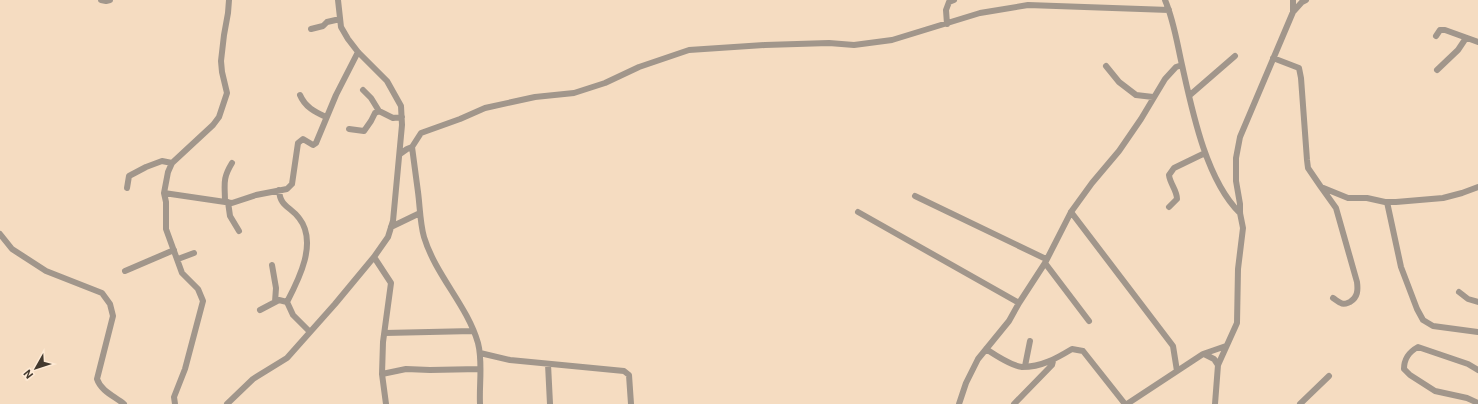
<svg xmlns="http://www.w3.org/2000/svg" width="1478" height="404" font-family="Roboto,sans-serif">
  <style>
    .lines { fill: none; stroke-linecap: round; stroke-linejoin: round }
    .minor { stroke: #a1968b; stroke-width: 6 }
  </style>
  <rect width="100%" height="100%" fill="#f5dcc1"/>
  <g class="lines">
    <path class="minor" d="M 101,0 L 106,1 L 110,0
      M 1165,0 C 1174,21 1177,43 1182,65 C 1192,110 1206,180 1240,213
      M 1293,12 L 1302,2 L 1306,0
      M 947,24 L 946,10 L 949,2 L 954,0
      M 311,29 L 323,26 L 327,22 L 340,19
      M 1436,36 L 1440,30 L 1445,30 L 1478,42
      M 1273,58 L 1299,68 L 1301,78 L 1307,160 L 1308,168 L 1321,187 L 1348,198 L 1367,198 L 1385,202 L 1396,202 L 1443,198 L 1462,193 L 1478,187
      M 1106,66 L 1119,82 L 1136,95 L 1153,97
      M 1437,70 L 1458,50 L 1466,38
      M 363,90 L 371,98 L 379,111
      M 300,95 C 305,107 315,112 326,117
      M 1190,95 L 1235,56
      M 349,129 L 364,131 L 371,121 L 375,113 L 379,111 L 393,118 L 402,117
      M 412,147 C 414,162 416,177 418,192 C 420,207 420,223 424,237 C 436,276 467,305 478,343 C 483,362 479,384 480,404
      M 400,154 L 407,149 L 412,147 L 421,133 L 460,119 L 485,108 L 535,97 L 574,93 L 605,83 L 639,67 L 689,50 L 765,45 L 829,43 L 854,45 L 892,40 L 980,13 L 1028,5 L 1169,10
      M 1321,187 L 1336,208 L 1357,282 C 1358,290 1358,297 1350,302 C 1347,303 1344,305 1341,303 C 1338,302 1335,299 1333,298
      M 127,188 L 129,176 L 146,167 L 162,161 L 172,163
      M 279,190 C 280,207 290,206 299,218 C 318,242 299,279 287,302 L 293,315 L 310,332
      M 164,193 L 232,203 L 256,195 L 287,189 L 292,184 L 298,143 L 303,139 L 313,145 L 316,143 L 336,95 L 358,52
      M 915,196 L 1046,259
      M 225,202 C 225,185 222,179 232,163
      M 228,202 L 230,216 L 239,231
      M 1387,202 L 1401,267 L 1417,309 L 1423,320 L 1433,326 L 1478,332
      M 1169,207 L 1177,199 C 1177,190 1170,184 1169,175 L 1174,168 L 1205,153
      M 858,212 L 1019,303
      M 1071,212 L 1173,346 L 1177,371
      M 391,227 L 420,213
      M 0,234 L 12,249 L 46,271 L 102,293 L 110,304 L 113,316 L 97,379 C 101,391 114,396 124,404
      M 374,257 L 391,283 L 383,342 L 382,374 L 386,404
      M 178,259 L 194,253
      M 1045,263 L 1089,321
      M 272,265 L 276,288 L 275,302
      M 125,271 L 174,250
      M 1459,292 L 1468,299 L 1478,302
      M 260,310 L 279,300 L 287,302
      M 385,333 L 473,331
      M 986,349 C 995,355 1012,366 1022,367 C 1042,367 1057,358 1072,349 L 1083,351 L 1125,404
      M 480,353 L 510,360 L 624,371 L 629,375 L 631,404
      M 1204,354 L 1214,359 L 1218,365
      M 548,364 L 550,404
      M 1025,366 L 1030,341
      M 1478,370 L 1468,364 L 1418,347 C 1409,352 1404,358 1404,369 L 1410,375 L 1435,391 L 1467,398 L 1478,403
      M 382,374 L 406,369 L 430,370 L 480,369
      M 175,404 L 174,397 L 185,369 L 203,301 L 198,289 L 182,273 L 166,229 L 166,202 L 164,193 L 168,172 L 172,163 L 213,125 L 219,117 L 227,93 L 222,72 L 221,61 L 224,35 L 228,13 L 229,0
      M 227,404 L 253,379 L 287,358 L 335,304 L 374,257 L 388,237 L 393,221 L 402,125 L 401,106 L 387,81 L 358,52 L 348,39 L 341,27 L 338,0
      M 959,404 L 966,383 L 978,359 L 1009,321 L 1019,303 L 1045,263 L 1071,212 L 1092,183 L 1119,151 L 1141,119 L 1165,79 L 1176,67 L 1182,65
      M 1014,404 L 1052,365 L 1053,361
      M 1127,404 L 1203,354 L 1226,346
      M 1215,404 L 1218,365 L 1237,323 L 1238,269 L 1243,228 L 1240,213 L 1240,204 L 1236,181 L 1236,158 L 1240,137 L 1293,12 L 1293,0
      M 1300,404 L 1329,376"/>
  </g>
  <g transform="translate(36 368) rotate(231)" stroke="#feead5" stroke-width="3" paint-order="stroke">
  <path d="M0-3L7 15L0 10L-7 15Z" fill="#43392e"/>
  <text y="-6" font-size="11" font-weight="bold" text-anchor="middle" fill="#43392e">N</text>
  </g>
</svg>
